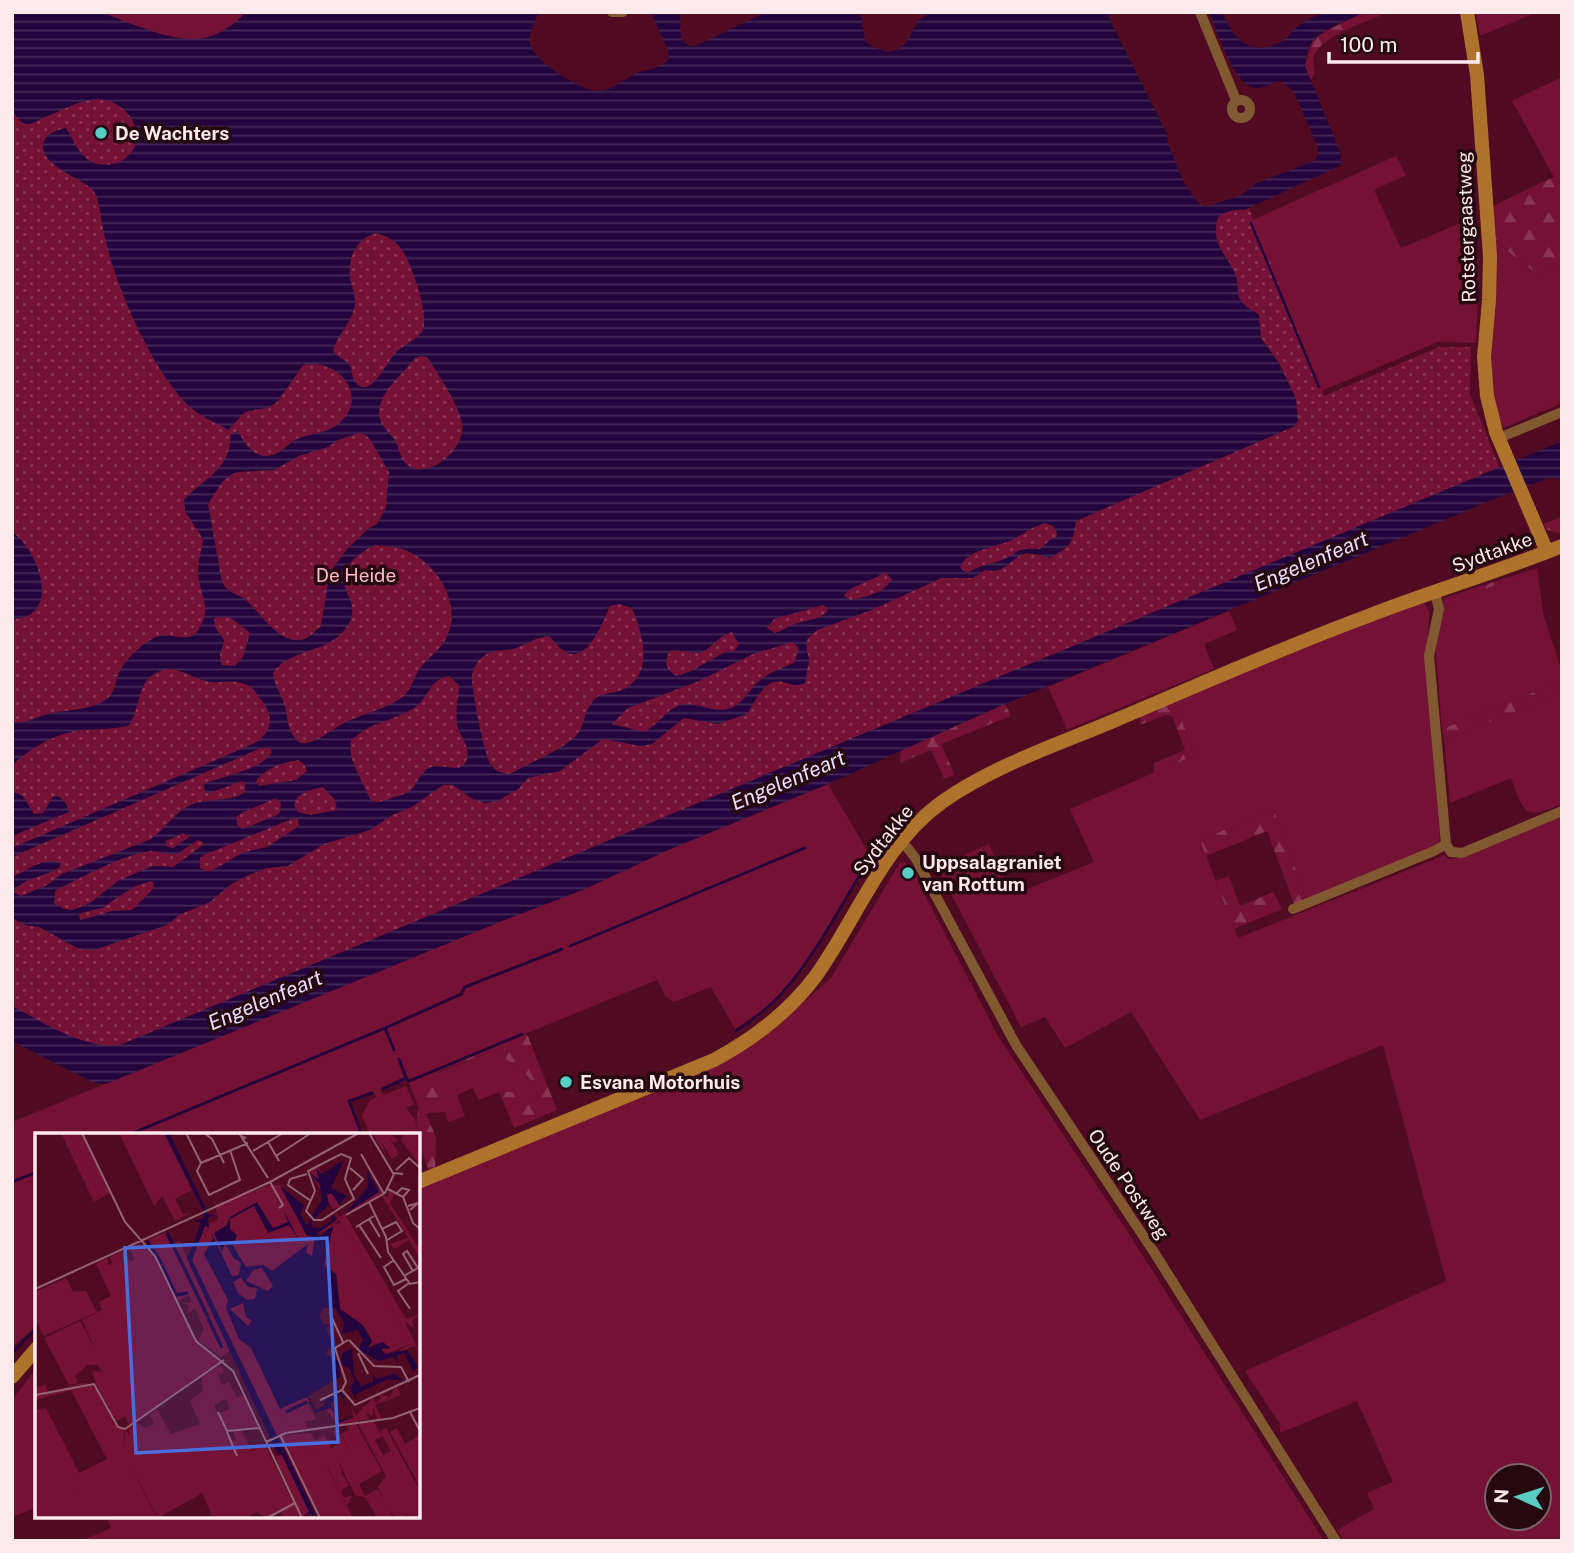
<svg xmlns="http://www.w3.org/2000/svg" width="1574" height="1553" font-family="'Public Sans',sans-serif">
  <style>
    .green { fill: #731235; fill-rule: evenodd }
    .forest { fill: url(#forest-firs) }
    .park { fill: url(#park-dots) }
    .water { fill: url(#water-rules); fill-rule: evenodd }
    .lines { fill: none; stroke-linecap: round; stroke-linejoin: round }
    .stream { stroke: #24043c; stroke-width: 2.5 }
    .street { stroke: #805931; stroke-width: 10 }
    .secondary { stroke: #af722d; stroke-width: 14 }
    .poi-dot { fill: #57cec1; stroke: #250810; stroke-width: 2.5 }
    .labels { text-anchor: middle; dominant-baseline: central; stroke-width: 7; stroke-linejoin: round; paint-order: stroke }
    .poi-label { font-size: 19px; font-weight: bold; fill: #fceaed; stroke: #250810; text-anchor: start }
    .street-label { font-size: 19px; fill: #fceaed; stroke: #250810 }
    .park-label { font-size: 19px; fill: #febbc9; stroke: #250810 }
    .water-label { font-size: 21px; font-style: italic; fill: #e9ddf9; stroke: #250810 }
    .inset-river { fill: none; stroke: #24043c; stroke-width: 3.5 }
    .inset-road { fill: none; stroke: #956474; stroke-width: 2 }
    .view { fill: #4a6ddc; fill-opacity: 0.15; stroke: #4a6ddc; stroke-width: 3.5 }
    .inset-edge { fill: none; stroke: #fceaed; stroke-width: 3.5 }
  </style>
  <defs>
    <pattern id="forest-firs" width="22" height="20" patternUnits="userSpaceOnUse" patternTransform="scale(1.75)"><rect width="22" height="20" fill="#731235"/><path d="M5 1l3.5 6h-7zM16 11l3.5 6h-7z" fill="#883553"/></pattern>
    <pattern id="park-dots" width="8" height="8" patternUnits="userSpaceOnUse" patternTransform="scale(1.75)"><rect width="8" height="8" fill="#731235"/><path d="M2 2h.1M6 6h.1" fill="none" stroke="#883553" stroke-width="1.8" stroke-linecap="round"/></pattern>
    <pattern id="water-rules" width="6" height="5" patternUnits="userSpaceOnUse" patternTransform="scale(1.75)"><rect width="6" height="5" fill="#24043c"/><path d="M0 2.5h6" fill="none" stroke="#452958"/></pattern>
  </defs>
  <rect width="100%" height="100%" fill="#500b23"/>
  <path class="green" d="M 100,12 L 246,12 C 239,20 232,29 222,34 C 187,50 133,25 100,12 Z
    M 1476,12 L 1537,12 L 1480,36 Z
    M 1562,77 L 1562,173 L 1554,177 L 1512,101 Z
    M 1396,156 L 1406,175 L 1374,190 L 1401,248 L 1475,217 L 1479,276 L 1476,343 L 1438,342 L 1305,398 L 1250,221 Z
    M 1492,239 L 1537,274 L 1562,264 L 1562,403 L 1503,428 L 1492,393 L 1490,378 Z
    M 1537,568 L 1543,613 L 1562,672 L 1562,681 L 1442,729 L 1435,645 L 1442,607 Z
    M 1424,603 L 1429,611 L 1427,671 L 1440,840 L 1432,847 L 1306,899 L 1274,810 L 1200,840 L 1238,938 L 1440,857 L 1445,855 L 1448,859 L 1455,859 L 1562,813 L 1562,1541 L 1344,1541 L 1337,1530 L 1374,1509 L 1367,1493 L 1393,1482 L 1357,1401 L 1280,1433 L 1280,1424 L 1245,1371 L 1446,1281 L 1383,1045 L 1200,1120 L 1131,1012 L 1065,1048 L 1045,1017 L 1021,1027 L 937,867 L 989,844 L 1012,895 L 1094,862 L 1070,809 L 1195,755 L 1174,700 L 1403,608 ZM 1497,1476 L 1539,1476 L 1539,1518 L 1497,1518 Z
    M 1229,611 L 1237,630 L 1204,644 L 1214,669 L 1067,730 L 1048,687 Z
    M 1562,693 L 1562,804 C 1524,821 1524,813 1511,778 L 1450,803 L 1444,740 Z
    M 828,784 L 874,862 L 868,866 L 864,865 C 839,908 814,954 782,992 C 769,1007 751,1018 735,1029 L 711,987 L 674,1002 L 666,997 L 657,980 L 424,1075 L 409,1079 L 400,1058 L 397,1059 L 404,1077 L 380,1088 L 383,1095 L 406,1086 L 414,1104 L 406,1108 L 415,1119 L 418,1135 L 370,1135 L 362,1115 L 370,1100 L 377,1097 L 372,1091 L 348,1101 L 361,1135 L 132,1135 L 384,1030 L 393,1051 L 395,1050 L 387,1029 L 463,995 L 466,988 L 562,951 L 561,948 L 463,986 L 459,994 L 385,1027 L 125,1135 L 37,1135 L 37,1171 L 12,1180 L 12,1122 L 502,921 L 585,889 L 668,850 ZM 806,846 L 805,849 L 569,946 Z
    M 904,862 L 911,868 L 998,1036 L 1129,1234 L 1324,1541 L 81,1541 L 111,1528 L 106,1516 L 418,1516 L 418,1188 L 764,1037 L 831,978 L 893,874 L 900,863 Z
    M 495,1050 L 528,1076 L 539,1095 C 536,1105 526,1107 517,1102 L 516,1092 L 499,1092 L 479,1100 L 473,1088 L 457,1095 L 465,1116 L 448,1122 L 445,1112 L 426,1113 L 438,1073 Z
    M 37,1173 L 37,1325 L 12,1347 L 12,1183 Z
    M 37,1367 L 37,1507 L 12,1517 L 12,1400 Z"/>
  <path class="forest" d="M 1365,12 L 1389,12 C 1371,20 1325,35 1316,52 C 1312,59 1314,66 1315,73 L 1310,82 L 1305,66 L 1312,41 L 1326,31 Z
    M 1562,173 L 1562,264 L 1537,274 L 1492,239 L 1490,209 L 1503,201 Z
    M 1562,517 L 1562,534 L 1547,530 L 1543,524 Z
    M 1537,568 L 1442,607 L 1444,598 Z
    M 1562,681 L 1562,693 L 1444,740 L 1442,729 Z
    M 1174,700 L 1195,755 L 1154,773 L 1154,763 L 1185,750 L 1172,716 L 1165,715 L 1140,725 L 1140,715 Z
    M 1005,704 L 1011,716 L 941,744 L 955,775 L 944,779 L 931,750 L 900,763 L 901,750 Z
    M 1274,810 L 1306,899 L 1294,904 L 1267,831 L 1206,856 L 1200,840 Z
    M 1229,876 L 1240,906 L 1273,892 L 1282,909 L 1234,929 L 1216,881 Z
    M 527,1034 L 557,1110 L 514,1128 L 499,1092 L 516,1092 L 517,1102 C 526,1107 536,1105 539,1095 L 528,1076 L 495,1050 L 438,1072 L 450,1100 L 432,1107 L 431,1112 L 426,1114 L 436,1137 L 435,1169 L 429,1171 C 422,1151 412,1129 419,1108 L 409,1083 Z"/>
  <path class="park" d="M 12,81 L 1200,218 L 1247,203 L 1324,396 L 1439,347 L 1471,347 L 1470,394 L 1500,469 L 119,1048 L 81,1044 L 12,1010 Z"/>
  <path class="water" d="M 12,12 C 40,12 71,9 98,12 C 107,13 116,18 124,21 C 172,39 207,54 246,12 L 539,12 C 535,22 528,33 530,44 C 534,61 583,93 600,91 C 615,90 626,77 639,72 C 650,69 661,68 669,59 L 668,50 L 653,17 L 654,12 L 680,12 L 681,39 L 690,46 L 695,46 L 766,12 L 860,12 L 865,40 L 870,46 L 888,52 L 897,50 L 905,44 L 919,20 L 931,12 L 1106,12 L 1166,132 C 1169,152 1187,196 1204,207 L 1240,196 L 1257,183 L 1314,161 L 1318,154 L 1317,145 L 1293,90 L 1280,81 C 1271,82 1264,89 1254,88 C 1234,85 1217,30 1209,12 L 1222,12 C 1234,39 1249,58 1281,42 C 1288,38 1291,32 1297,27 C 1303,22 1313,17 1321,14 C 1333,9 1352,12 1365,12 C 1351,19 1318,30 1311,44 C 1307,50 1306,58 1305,66 L 1340,152 L 1341,165 L 1245,210 C 1234,209 1227,211 1218,217 C 1210,244 1225,251 1235,274 C 1239,282 1236,293 1241,301 C 1245,307 1253,310 1259,315 L 1261,338 L 1279,363 L 1296,399 L 1298,421 L 1295,426 L 1076,521 C 1073,544 1070,546 1050,558 C 1042,556 1028,551 1021,555 C 1007,563 1004,574 985,570 L 973,578 L 942,578 L 869,611 L 817,630 L 808,638 L 806,644 L 809,660 L 805,683 C 796,687 791,684 783,682 C 763,678 756,702 747,714 L 718,724 L 684,718 L 652,744 L 641,746 L 603,739 L 560,771 L 528,778 L 518,789 L 498,801 L 486,803 L 474,800 L 453,785 L 443,785 L 412,807 L 392,815 L 370,830 L 324,844 L 288,866 L 267,868 L 246,876 L 230,885 L 210,902 L 179,915 L 167,925 L 94,950 L 79,949 L 39,927 L 25,925 L 12,918 L 12,877 C 27,871 44,856 60,863 L 60,867 C 46,877 24,877 13,892 L 21,896 L 47,885 L 62,874 L 151,839 C 164,830 172,816 185,808 C 203,796 228,804 245,792 L 245,784 L 242,781 L 209,793 L 205,792 L 204,784 C 223,776 262,770 272,752 L 270,748 L 261,748 L 12,857 L 12,848 L 255,743 C 272,732 274,718 263,702 C 258,697 255,689 249,686 C 235,677 220,685 206,681 C 194,678 182,670 170,669 C 164,669 159,671 154,674 C 136,685 141,710 128,726 C 113,729 98,729 83,730 C 55,733 33,747 12,765 L 12,723 C 26,723 35,718 48,714 C 66,709 101,711 112,693 C 116,687 116,679 119,673 C 125,659 140,646 152,639 C 167,629 188,645 197,632 C 215,605 198,596 198,571 C 198,560 202,550 203,539 L 185,511 L 184,500 C 206,476 229,472 231,434 L 238,431 C 245,445 257,462 275,454 C 283,451 289,443 297,439 C 311,433 326,434 338,424 C 371,398 339,357 303,365 L 278,401 L 270,407 L 245,412 L 228,430 C 218,423 205,419 195,411 C 155,379 118,291 106,242 C 102,227 101,210 96,195 C 90,179 43,170 43,146 C 44,134 56,130 66,128 C 73,139 77,151 87,159 C 101,170 126,165 134,148 C 143,129 128,107 109,101 C 86,95 64,110 43,118 C 39,120 32,124 28,124 C 20,124 16,116 12,110 ZM 376,233 C 385,236 393,239 399,246 C 410,257 431,318 422,332 C 416,340 404,345 397,351 C 388,359 368,407 353,378 C 352,375 352,371 351,368 C 348,359 336,358 333,350 C 338,334 353,321 355,304 C 356,296 351,285 350,277 C 348,257 356,239 376,233 ZM 421,356 L 427,357 C 438,374 459,404 462,424 C 466,447 431,480 409,466 C 399,460 400,446 393,438 C 384,427 376,421 380,405 C 385,387 404,373 415,358 ZM 359,433 L 366,435 L 371,441 L 389,472 L 386,508 L 377,524 L 368,529 L 348,548 L 335,565 L 329,577 L 321,626 C 316,630 310,637 304,639 C 281,647 261,614 247,601 C 238,593 228,594 222,582 L 208,504 L 222,482 L 232,474 L 238,472 L 274,470 L 299,456 L 328,447 L 338,440 ZM 1045,523 L 1053,526 L 1057,533 L 1056,538 L 1051,539 L 1040,549 C 1011,547 1021,554 999,561 C 987,565 978,566 967,573 L 960,568 C 966,549 998,547 1014,539 C 1024,533 1033,527 1045,523 ZM 375,545 C 384,546 393,546 402,549 C 434,559 462,601 448,634 C 443,648 430,656 421,667 C 413,677 412,691 401,698 C 384,710 361,714 342,724 C 333,729 310,748 299,742 C 298,741 293,736 292,734 C 287,725 287,713 284,703 C 280,692 274,685 273,673 C 290,647 330,655 348,625 C 358,608 348,598 344,585 C 338,567 362,551 375,545 ZM 884,572 L 892,579 C 884,593 866,597 851,600 L 844,596 C 850,585 872,582 884,572 ZM 619,604 L 632,608 C 643,634 655,675 622,690 C 613,694 604,692 596,698 C 584,707 586,725 576,736 C 559,752 530,762 510,774 C 502,773 496,772 491,765 C 484,754 471,688 472,675 C 472,673 475,667 476,665 C 485,649 498,652 513,649 C 526,645 535,637 549,636 C 553,640 557,645 561,649 C 586,670 603,621 610,606 ZM 823,605 L 827,608 L 827,612 C 819,620 806,620 795,624 C 788,626 783,631 775,633 L 767,628 L 774,619 ZM 218,617 L 230,617 L 250,633 L 243,657 L 235,666 L 222,665 C 217,654 223,650 224,640 L 215,627 L 214,619 ZM 732,632 L 739,644 L 734,652 L 727,651 L 689,672 L 677,676 C 666,671 663,662 670,651 C 681,648 694,657 704,651 C 715,645 718,636 732,632 ZM 793,642 L 799,649 L 794,663 C 781,668 766,674 756,684 C 748,692 743,702 733,707 C 716,715 701,703 684,704 C 669,706 658,725 644,732 L 612,724 L 628,708 L 699,681 L 753,654 ZM 449,676 L 459,685 C 459,698 454,715 458,728 C 462,739 470,747 467,759 C 462,777 441,761 429,768 C 421,772 417,783 412,789 C 405,795 400,795 392,798 C 370,806 372,803 362,782 C 356,769 348,756 351,741 C 367,723 394,721 414,708 C 429,698 429,679 449,676 ZM 298,760 L 304,764 L 307,771 L 296,780 L 259,786 L 256,782 C 263,769 284,762 298,760 ZM 323,787 L 335,800 L 337,810 L 310,815 L 298,812 L 294,805 C 296,793 312,789 323,787 ZM 273,799 L 277,799 L 281,803 L 280,812 L 277,815 L 243,829 L 238,826 L 236,817 C 246,809 261,806 273,799 ZM 294,818 L 298,819 L 299,826 L 267,847 L 244,852 L 211,871 L 205,871 L 200,868 L 200,858 L 204,855 ZM 184,833 L 189,837 L 173,848 L 165,846 L 166,841 ZM 198,840 L 203,842 L 203,845 L 173,867 L 152,866 L 118,881 L 90,903 L 72,910 L 64,909 L 54,903 L 55,891 C 77,879 127,853 151,851 C 160,851 168,855 177,854 ZM 151,881 L 154,883 L 153,889 L 132,910 L 112,911 L 81,920 L 79,917 L 81,913 L 102,908 L 135,886 Z
    M 1562,441 L 1562,480 L 1551,477 L 1499,497 L 998,707 L 828,784 L 668,850 L 585,889 L 502,921 L 106,1084 L 96,1083 L 84,1078 L 12,1041 L 12,1006 C 45,1023 82,1049 120,1045 Z
    M 12,532 C 39,550 63,618 12,619 Z
    M 12,791 L 23,796 L 34,814 L 43,813 L 53,797 L 58,796 L 66,803 L 69,812 L 12,836 Z"/>
  <g class="lines">
    <path class="stream" d="M 1251,223 L 1319,387
      M 570,946 L 805,848
      M 385,1028 L 394,1050
      M 736,1031 C 752,1020 769,1008 782,993 C 815,956 839,909 865,866
      M 399,1059 L 406,1078
      M 383,1089 L 406,1078 L 409,1081 L 522,1034
      M 128,1135 L 385,1028 L 461,994 L 465,987 L 562,949
      M 362,1135 L 349,1101 L 372,1093
      M 12,1182 L 37,1172
      M 12,1353 L 37,1328"/>
    <path class="street" d="M 612,12 L 623,12
      M 1200,12 L 1236,100
      M1232 109a9 9 0 1 1 18 0a9 9 0 1 1-18 0Z
      M 1499,438 L 1562,412
      M 902,841 L 916,859 L 1016,1045 L 1152,1249 L 1336,1541
      M 1446,844 L 1451,852 L 1462,853 L 1562,811
      M 1293,909 L 1434,851 L 1446,844 L 1429,656 L 1439,609 L 1435,593"/>
    <path class="secondary" d="M 1467,12 L 1477,75 L 1490,256 L 1489,300 L 1484,357 L 1487,396 L 1496,432 L 1547,552
      M 418,1182 L 714,1060 C 753,1039 788,1013 815,977 C 857,919 882,845 942,802 C 994,765 1060,744 1118,719 C 1201,684 1284,647 1368,616 C 1432,591 1498,572 1562,546
      M 12,1377 L 37,1348"/>
  </g>
  <g class="poi-dot">
    <circle cx="101" cy="133" r="7"/>
    <circle cx="908" cy="873" r="7"/>
    <circle cx="566" cy="1082" r="7"/>
  </g>
  <g class="labels">
    <g class="poi-label">
      <text x="115" y="133">De Wachters</text>
      <text x="922" y="862">Uppsalagraniet<tspan x="922" dy="22">van Rottum</tspan></text>
      <text x="580" y="1082">Esvana Motorhuis</text>
    </g>
    <g class="street-label">
      <text transform="translate(1466 227) rotate(-92)">Rotstergaastweg</text>
      <text transform="translate(1492 552) rotate(-20)">Sydtakke</text>
      <text transform="translate(883 840) rotate(-52)">Sydtakke</text>
      <text transform="translate(1129 1184) rotate(56)">Oude Postweg</text>
    </g>
    <g class="park-label">
      <text x="356" y="575">De Heide</text>
    </g>
    <g class="water-label">
      <text transform="translate(1311 561) rotate(-23)">Engelenfeart</text>
      <text transform="translate(788 780) rotate(-23)">Engelenfeart</text>
      <text transform="translate(265 1000) rotate(-23)">Engelenfeart</text>
    </g>
  </g>
  <g transform="translate(35 1133)">
    <rect width="385" height="385" fill="#500b23"/>
    <path d="M 35,0 L 46,0 L 75,60 L 66,65 ZM 84,0 L 129,0 L 157,57 L 140,66 L 148,81 L 155,80 L 140,88 L 127,63 L 119,73 ZM 337,0 L 355,0 L 363,7 L 359,10 L 354,4 L 364,21 L 357,26 L 344,6 L 355,29 ZM 369,0 L 385,0 L 385,33 L 366,7 ZM 344,56 L 347,61 L 298,91 L 306,90 L 377,210 L 352,221 L 346,216 L 355,215 L 341,210 L 333,215 L 337,208 L 329,194 L 305,176 L 301,141 L 288,129 L 298,94 L 281,101 L 302,87 L 299,77 L 304,84 ZM 131,99 L 137,111 L 144,108 L 196,217 L 186,224 L 163,207 L 169,196 L 160,176 L 152,181 L 154,173 L 149,170 L 156,169 L 154,162 L 143,168 L 141,164 L 152,158 L 141,162 L 113,112 L 113,107 ZM 106,111 L 117,121 L 163,211 L 185,229 L 94,292 L 90,284 L 81,288 L 61,251 L 57,238 L 67,239 L 63,232 L 52,232 L 40,243 L 43,250 L 34,252 L 9,205 L 45,188 L 61,218 L 47,187 L 67,177 L 64,169 L 76,163 L 61,131 L 72,125 L 73,132 L 78,131 L 75,124 L 89,118 L 95,129 L 100,126 L 95,116 ZM 31,145 L 38,159 L 51,158 L 62,179 L 9,203 L 0,186 L 0,159 ZM 186,232 L 189,239 L 183,242 L 187,252 L 194,249 L 202,265 L 209,262 L 223,294 L 193,297 L 184,280 L 195,276 L 191,266 L 179,272 L 191,297 L 197,308 L 201,306 L 198,298 L 206,297 L 221,326 L 217,318 L 230,312 L 266,385 L 249,385 L 246,379 L 232,385 L 222,379 L 211,385 L 178,385 L 167,360 L 123,385 L 89,321 L 122,385 L 0,385 L 0,277 L 11,275 L 44,340 L 72,326 L 36,257 L 0,267 L 1,254 L 11,252 L 13,259 L 48,250 L 61,253 L 82,294 L 89,296 L 90,320 L 90,297 L 95,302 L 94,295 L 102,289 L 109,295 L 119,291 L 115,281 L 122,276 L 136,301 L 165,291 L 155,268 L 168,258 L 166,244 ZM 272,268 L 281,287 L 270,288 L 274,298 L 257,299 L 249,277 ZM 322,289 L 339,289 L 347,303 L 340,307 L 348,322 L 356,318 L 345,298 L 351,295 L 385,358 L 385,385 L 374,385 L 370,379 L 372,385 L 360,385 L 354,376 L 358,385 L 342,385 L 331,365 L 320,362 L 302,325 L 307,339 L 292,334 L 318,385 L 286,385 L 247,303 L 271,300 L 267,306 L 285,320 L 280,308 L 289,302 L 296,315 L 304,311 L 298,298 L 302,296 L 316,320 L 306,301 L 313,297 L 326,321 L 312,294 L 321,291 L 347,338 L 324,351 L 330,363 L 343,356 L 350,369 L 343,354 L 351,343 ZM 362,295 L 370,311 L 385,302 L 385,354 L 355,299 ZM 247,322 L 275,379 L 267,384 L 240,324 Z" fill="#731235"/>
    <path d="M 26,0 L 35,0 L 66,65 L 59,69 ZM 354,57 L 359,61 L 355,70 L 385,117 L 385,126 L 374,107 L 360,116 L 355,111 L 373,105 L 347,63 L 353,64 ZM 311,83 L 371,186 L 385,181 L 377,188 L 379,195 L 370,189 L 385,221 L 380,213 L 359,221 L 377,210 L 304,87 ZM 326,135 L 330,135 L 374,208 L 367,212 L 356,192 L 331,171 L 324,150 L 328,144 L 339,155 ZM 361,253 L 366,262 L 340,272 L 347,286 L 342,286 L 339,275 L 337,283 L 330,279 L 334,286 L 304,293 L 290,275 L 296,275 L 304,289 L 319,285 L 316,274 L 321,282 L 328,276 L 325,271 L 329,274 L 338,265 L 341,270 L 346,266 L 343,261 L 355,264 ZM 271,300 L 276,300 L 286,320 L 278,323 L 270,316 L 267,306 ZM 300,331 L 314,352 L 306,358 L 309,364 L 317,363 L 312,373 L 292,333 ZM 46,344 L 64,378 L 55,374 L 54,383 L 50,361 L 37,364 L 38,378 L 27,372 L 35,359 L 46,355 L 42,346 Z" fill="#731235"/>
    <path d="M 281,32 L 291,45 L 305,74 L 298,76 L 274,38 ZM 237,51 L 247,53 L 284,113 L 274,268 L 250,279 L 257,298 L 241,303 L 157,127 L 170,92 L 183,87 L 180,72 Z" fill="#731235"/>
    <path d="M 129,0 L 134,0 L 174,82 L 179,82 L 173,85 L 174,95 L 170,93 L 157,127 L 282,385 L 275,380 L 267,384 L 274,379 L 247,322 L 243,322 L 152,126 L 166,90 L 158,87 L 168,86 L 168,77 ZM 309,27 L 296,55 L 312,63 L 304,72 L 297,61 L 292,61 L 294,72 L 277,88 L 277,94 L 285,95 L 297,88 L 297,83 L 302,84 L 299,89 L 281,101 L 285,103 L 298,93 L 289,133 L 301,141 L 305,176 L 328,192 L 337,208 L 333,215 L 348,209 L 355,215 L 346,216 L 350,221 L 372,217 L 383,233 L 378,239 L 369,220 L 361,223 L 364,231 L 358,224 L 344,228 L 323,217 L 328,207 L 323,197 L 307,201 L 309,190 L 300,175 L 288,175 L 284,183 L 289,192 L 296,191 L 291,195 L 298,211 L 291,220 L 304,229 L 305,244 L 273,263 L 281,277 L 289,273 L 290,266 L 306,259 L 313,272 L 304,261 L 295,271 L 305,288 L 319,283 L 305,290 L 296,275 L 280,280 L 272,264 L 245,276 L 216,215 L 204,206 L 191,175 L 193,167 L 169,121 L 178,106 L 176,99 L 197,143 L 204,142 L 206,129 L 199,126 L 190,110 L 187,119 L 179,100 L 192,92 L 195,84 L 222,69 L 238,95 L 253,89 L 248,76 L 264,107 L 254,92 L 233,100 L 219,73 L 195,86 L 195,96 L 202,102 L 198,113 L 211,134 L 228,132 L 237,138 L 273,111 L 271,120 L 277,123 L 280,104 L 272,103 L 245,53 L 269,72 L 265,81 L 272,92 L 287,67 L 285,52 L 275,40 L 284,46 L 281,35 L 287,41 ZM 227,135 L 238,153 L 233,158 L 211,148 L 218,137 ZM 206,145 L 213,154 L 222,155 L 220,166 L 212,167 L 203,160 L 198,149 ZM 208,170 L 211,184 L 217,188 L 213,193 L 195,176 ZM 332,38 L 344,59 L 310,81 L 333,54 ZM 317,216 L 319,242 L 326,253 L 338,249 L 338,242 L 342,246 L 359,241 L 370,248 L 353,246 L 321,261 L 322,268 L 315,255 L 320,248 L 313,234 L 305,232 L 307,220 Z" fill="#24043c" fill-rule="evenodd"/>
    <path class="inset-river" d="M 132,100 L 173,184M 112,108 L 127,131M 127,132 L 141,162 L 153,160M 173,185 L 187,215M 251,279 L 272,269"/>
    <path class="inset-road" d="M 47,0 L 90,89 L 120,123 L 161,208 L 198,238 L 267,385M 151,0 L 166,30 L 162,38 L 174,62 L 205,47 L 195,17M 169,0 L 177,6 L 189,30M 334,0 L 358,40 L 368,41M 211,5 L 206,3 L 233,45M 233,9 L 244,28M 218,18 L 248,0M 306,21 L 316,25 L 310,46 L 319,66 L 287,87 L 279,87 L 271,78 L 280,58 L 273,38 ZM 326,21 L 349,61M 241,23 L 276,0M 166,30 L 213,10M 315,35 L 328,46 L 318,57M 361,37 L 374,25 L 385,35M 272,41 L 255,46 L 253,52 L 276,68M 235,49 L 248,72 L 244,75M 353,56 L 368,64 L 378,90 L 385,96M 362,60 L 367,55 L 374,57 L 368,64M 334,69 L 351,104 L 353,119 L 375,151 L 385,149M 373,73 L 383,70 L 375,77M 311,82 L 350,60 L 359,41M 334,86 L 345,104M 324,92 L 346,125M 321,94 L 339,83M 347,96 L 361,89 L 367,98 L 352,107M 359,127 L 349,134 L 359,152 L 371,146M 369,143 L 383,135 L 372,118 L 368,121 L 378,138M 374,150 L 363,158 L 375,176M 0,156 L 235,49 L 324,0M 296,183 L 308,209M 314,207 L 339,233 L 366,234 L 374,249M 323,220 L 333,241M 307,257 L 311,249 L 300,215 L 313,207M 0,262 L 59,251 L 83,294 L 90,296 L 189,227M 285,267 L 307,257 L 320,272 L 385,242M 183,279 L 192,298 L 225,295M 375,279 L 385,298M 192,299 L 202,323M 245,302 L 285,385M 231,309 L 251,300 L 358,285 L 385,275M 232,385 L 260,370"/>
    <path class="view" d="M 292,105 L 303,309 L 101,320 L 90,115 Z"/>
    <rect width="385" height="385" class="inset-edge"/>
  </g>
  <rect width="1574" height="1553" fill="none" stroke="#fceaed" stroke-width="28"/>
  <g transform="translate(1518 1497) rotate(273)"><circle r="33" fill="#250810" stroke="#7b6268" stroke-width="2"/>
  <path d="M0-5L12 26L0 18L-12 26Z" fill="#57cec1"/>
  <text y="-10" font-size="19" font-weight="bold" text-anchor="middle" fill="#fceaed">N</text>
  </g>
  <path d="M1329 52v10h149v-10" fill="none" stroke="#fceaed" stroke-width="3.5"/>
  <text x="1340" y="52" font-size="21" fill="#fceaed" stroke="#250810" stroke-width="5" paint-order="stroke">100 m</text>
</svg>
